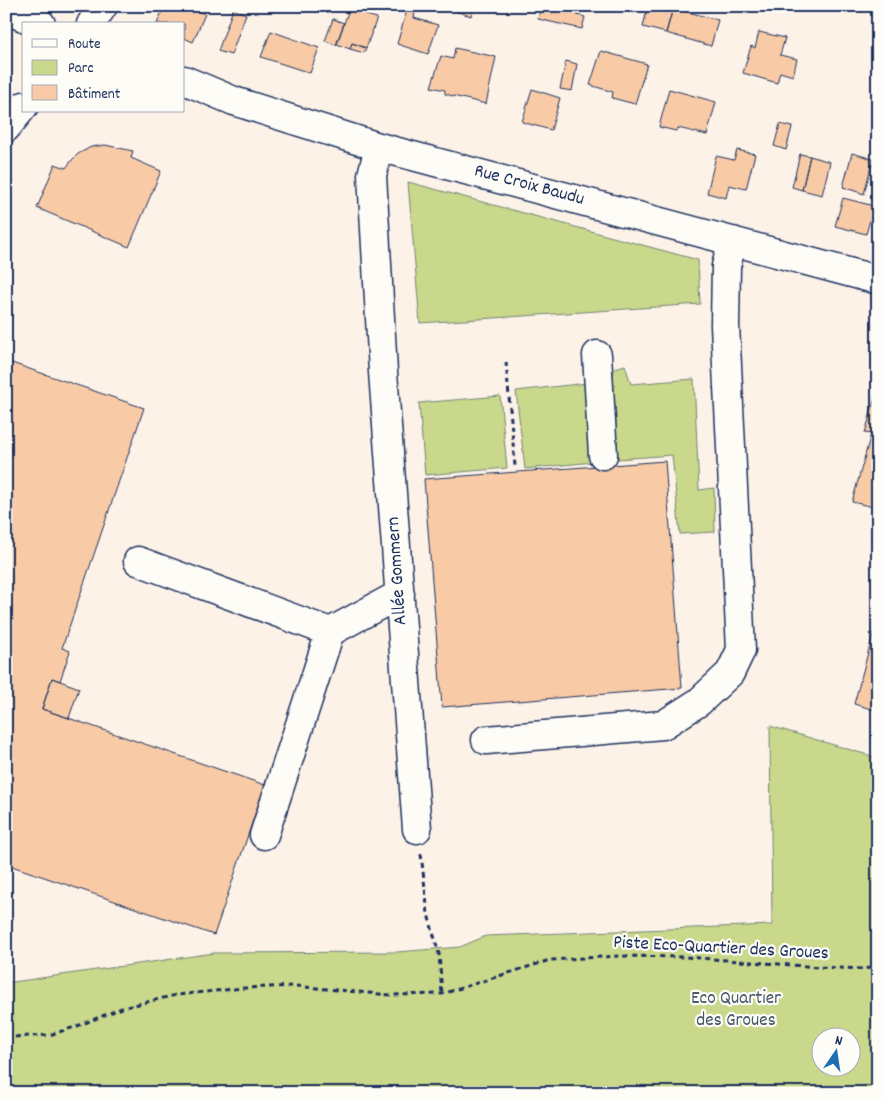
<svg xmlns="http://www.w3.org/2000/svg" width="884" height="1099" font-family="Dekko,sans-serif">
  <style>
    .green { fill: #cad88c; stroke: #728475; fill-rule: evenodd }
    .building { fill: #f8cba6; stroke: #1b2f5e }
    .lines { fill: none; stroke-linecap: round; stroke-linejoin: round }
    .minor-casing { stroke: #1b2f5e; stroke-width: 31 }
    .path { stroke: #1b2f5e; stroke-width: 3; stroke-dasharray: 5 4; stroke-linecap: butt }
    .minor { stroke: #fdfcf7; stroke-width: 28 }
    .labels { text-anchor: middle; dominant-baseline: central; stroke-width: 4.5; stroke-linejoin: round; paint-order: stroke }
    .street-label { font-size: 19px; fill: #1b2f5e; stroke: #fdfcf7 }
    .park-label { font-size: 19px; fill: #47596a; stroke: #fdfcf7 }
  </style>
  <rect width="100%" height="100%" fill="#fcf2e7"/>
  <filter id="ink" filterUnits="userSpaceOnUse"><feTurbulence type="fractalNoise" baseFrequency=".02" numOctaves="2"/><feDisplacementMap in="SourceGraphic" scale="10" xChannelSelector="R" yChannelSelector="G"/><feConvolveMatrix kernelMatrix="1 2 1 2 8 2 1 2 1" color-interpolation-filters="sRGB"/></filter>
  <g filter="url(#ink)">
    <path class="green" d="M 408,182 L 698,260 L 700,304 L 420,323 Z
      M 625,365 L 631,384 L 694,379 L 699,490 L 714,488 L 715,532 L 680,534 L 672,455 L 618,459 L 613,375 L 615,368 Z
      M 587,383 L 593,462 L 525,469 L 516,391 Z
      M 500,396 L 507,468 L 425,475 L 419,403 Z
      M 770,726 L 878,758 L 878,1093 L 6,1093 L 6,983 L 214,953 L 397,952 L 460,947 L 486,936 L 772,925 ZM 852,1036 L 852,1066 L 822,1066 L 822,1036 Z"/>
    <path class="building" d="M 164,6 L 184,6 L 205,14 L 193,42 L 184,38 L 184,24 L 157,24 Z
      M 350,6 L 369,6 L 366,15 L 377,18 L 366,48 L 352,43 L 350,49 L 337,44 Z
      M 450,6 L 473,6 L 471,16 L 449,9 Z
      M 579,6 L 577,15 L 585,17 L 582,29 L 538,19 L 541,7 L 539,6 Z
      M 648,6 L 667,6 L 673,8 L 666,33 L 643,27 Z
      M 673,8 L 718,20 L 711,46 L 666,33 Z
      M 233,9 L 246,14 L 231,55 L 218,51 Z
      M 407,10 L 415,12 L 414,18 L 438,25 L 428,54 L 397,44 Z
      M 333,19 L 344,23 L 336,45 L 325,41 Z
      M 271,31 L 319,48 L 310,73 L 261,57 Z
      M 759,32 L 785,38 L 780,55 L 797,59 L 793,76 L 780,72 L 777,83 L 743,73 L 751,46 L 755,48 Z
      M 352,43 L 366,48 L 364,53 L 350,49 Z
      M 455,48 L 496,57 L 486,104 L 445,94 L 445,90 L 431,87 L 441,56 L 453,59 Z
      M 601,51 L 647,64 L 635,104 L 612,98 L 613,92 L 590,85 Z
      M 566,61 L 577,64 L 572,91 L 560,89 Z
      M 532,89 L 560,98 L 551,130 L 522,122 Z
      M 669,89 L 716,102 L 707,135 L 678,128 L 676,131 L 659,127 Z
      M 780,124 L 792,127 L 786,150 L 774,146 Z
      M 105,145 L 133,151 L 131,158 L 161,171 L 129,247 L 37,208 L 55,164 L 66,168 L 72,160 L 78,154 L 91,147 Z
      M 737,150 L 755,154 L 746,189 L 729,185 L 726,198 L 707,193 L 716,156 L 734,160 Z
      M 852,153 L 873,159 L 864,194 L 843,187 Z
      M 800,154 L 810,156 L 802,190 L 792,187 Z
      M 810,156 L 830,162 L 822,195 L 802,190 Z
      M 843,198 L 874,206 L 866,234 L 835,226 Z
      M 6,361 L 144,408 L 62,648 L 70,651 L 60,681 L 52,678 L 42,709 L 265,785 L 214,935 L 6,864 L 6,812 L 12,795 L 6,793 Z
      M 878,387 L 878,508 L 852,502 L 871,434 L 865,433 Z
      M 665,461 L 682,688 L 442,707 L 424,479 Z
      M 878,616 L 878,711 L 854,704 Z
      M 52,678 L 79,688 L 69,718 L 42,709 Z"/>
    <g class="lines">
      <g class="minor-casing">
        <path id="minor" d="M 6,10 L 41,24
          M 91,24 L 103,6
          M 184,80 L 234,101 L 379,147 L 878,280
          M 6,128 L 24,106
          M 379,147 L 372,175 L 383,372 L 417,829
          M 597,355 L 603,455
          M 138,561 L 330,632 L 264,835
          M 330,632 L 400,594
          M 486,740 L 663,725 L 699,702 L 730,673 L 741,650 L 725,325 L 726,266 L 733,241"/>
      </g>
      <path class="path" d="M 506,362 L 515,466
        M 421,854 L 428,914 L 439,954 L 442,994
        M 6,1036 L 13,1037 L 49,1035 L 75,1027 L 122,1008 L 176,995 L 244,988 L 295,986 L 390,995 L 442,994 L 550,960 L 619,956 L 686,957 L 818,967 L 862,969 L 878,967"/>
      <use href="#minor" class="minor"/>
    </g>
  </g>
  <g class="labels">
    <g class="street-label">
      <text transform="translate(529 186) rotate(15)">Rue Croix Baudu</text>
      <text transform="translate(398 571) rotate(-94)">Allée Gommern</text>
      <text transform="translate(721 949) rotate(3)">Piste Eco-Quartier des Groues</text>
    </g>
    <g class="park-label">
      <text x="736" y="999">Eco Quartier<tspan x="736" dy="22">des Groues</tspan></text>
    </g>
  </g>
  <rect width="884" height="1099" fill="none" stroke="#fdfcf7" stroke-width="25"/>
  <rect x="12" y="12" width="859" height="1074" fill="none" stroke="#1b2f5e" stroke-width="2" filter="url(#ink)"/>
  <rect x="22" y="22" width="162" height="90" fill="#fdfcf7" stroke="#a3aaba"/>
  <rect x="32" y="39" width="25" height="8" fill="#fdfcf7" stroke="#a3aaba"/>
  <text x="68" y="48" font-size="15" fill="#1b2f5e">Route</text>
  <rect x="32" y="60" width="25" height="15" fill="#cad88c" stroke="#a3aaba"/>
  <text x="68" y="72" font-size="15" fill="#1b2f5e">Parc</text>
  <rect x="32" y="85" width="25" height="15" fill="#f8cba6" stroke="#a3aaba"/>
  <text x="68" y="98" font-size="15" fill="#1b2f5e">Bâtiment</text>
  <g transform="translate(836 1052) rotate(13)"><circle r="24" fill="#fdfcf7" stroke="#a3aaba"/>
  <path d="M0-4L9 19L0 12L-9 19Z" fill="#1f6fb2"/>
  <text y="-8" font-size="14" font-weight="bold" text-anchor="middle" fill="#1b2f5e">N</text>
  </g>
</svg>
